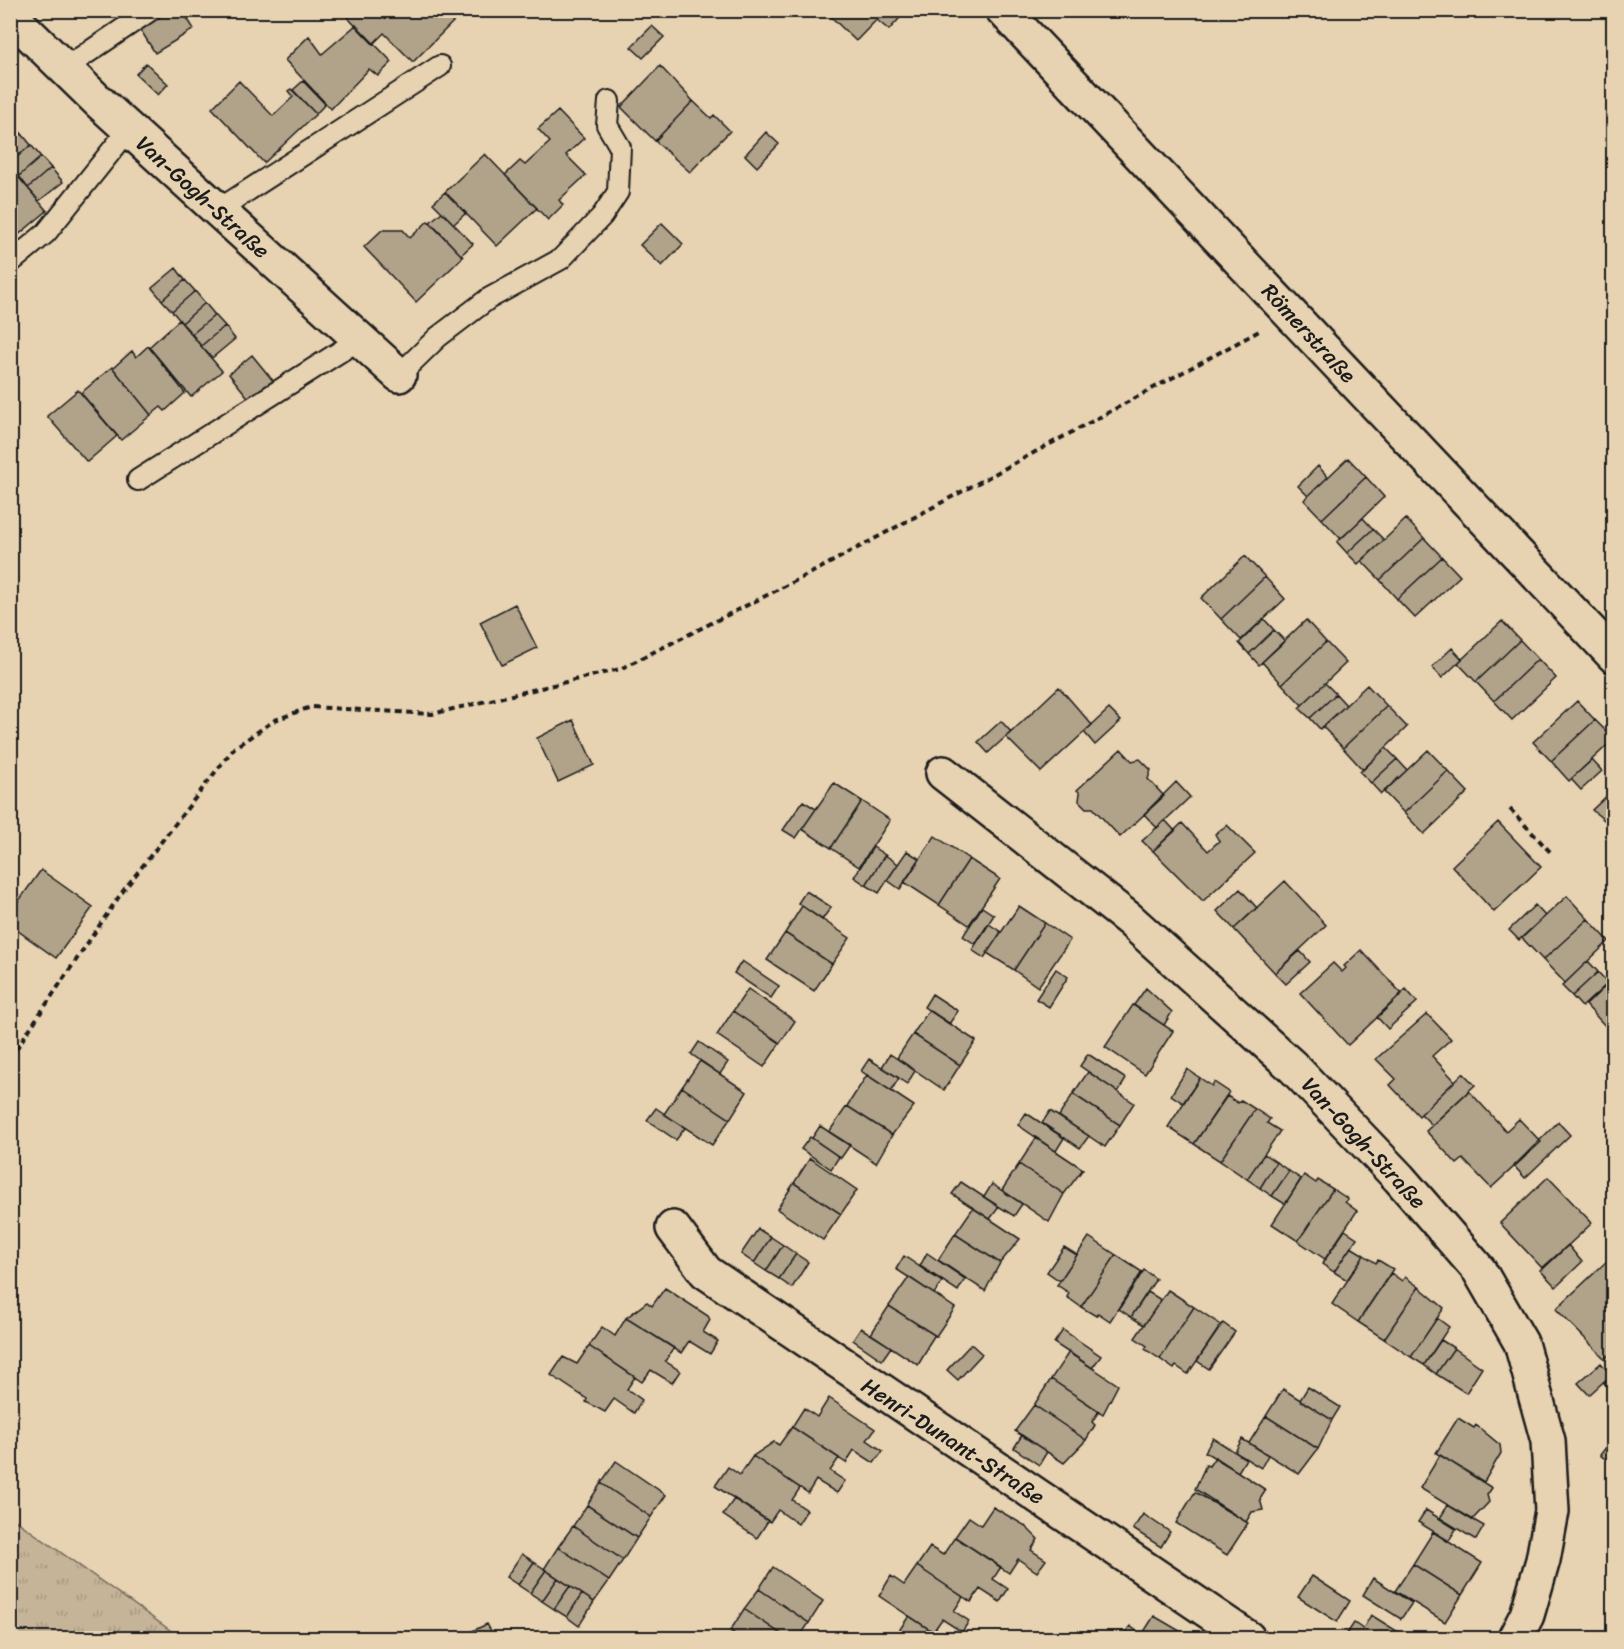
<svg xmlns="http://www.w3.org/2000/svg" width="1624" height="1649" font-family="Sriracha,sans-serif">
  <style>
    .grass { fill: url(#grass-tufts); stroke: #71685a; stroke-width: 1.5 }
    .building { fill: #b1a28a; stroke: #1c1c1c; stroke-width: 1.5 }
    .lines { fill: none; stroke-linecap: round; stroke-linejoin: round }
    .service-casing { stroke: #1c1c1c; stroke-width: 24 }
    .minor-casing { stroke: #1c1c1c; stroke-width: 38 }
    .tertiary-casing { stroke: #1c1c1c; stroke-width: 38 }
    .path { stroke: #1c1c1c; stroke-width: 4; stroke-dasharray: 6 4.5; stroke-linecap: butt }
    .service { stroke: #e7d2b1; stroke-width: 20 }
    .minor { stroke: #e7d2b1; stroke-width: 33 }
    .tertiary { stroke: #e7d2b1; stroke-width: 33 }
    .labels { text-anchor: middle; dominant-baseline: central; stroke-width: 5; stroke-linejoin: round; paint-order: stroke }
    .street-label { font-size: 22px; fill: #1c1c1c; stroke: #e7d2b1 }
  </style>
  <defs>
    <pattern id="grass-tufts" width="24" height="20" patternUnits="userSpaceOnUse" patternTransform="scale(1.5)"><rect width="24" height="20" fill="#c6b499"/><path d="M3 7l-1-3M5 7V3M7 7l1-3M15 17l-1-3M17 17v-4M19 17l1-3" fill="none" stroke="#aa9a83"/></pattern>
  </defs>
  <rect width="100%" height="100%" fill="#e7d2b1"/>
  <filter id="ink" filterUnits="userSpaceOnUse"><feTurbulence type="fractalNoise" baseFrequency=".0167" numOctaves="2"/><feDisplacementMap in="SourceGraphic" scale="12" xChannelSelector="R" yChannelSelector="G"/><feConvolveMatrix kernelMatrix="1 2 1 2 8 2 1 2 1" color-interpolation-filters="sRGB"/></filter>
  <g filter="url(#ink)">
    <path class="grass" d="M 10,1517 L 11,1517 L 181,1638 L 11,1638 Z"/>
    <path class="building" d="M 170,10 L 182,10 L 194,29 L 155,53 L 140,29 Z
      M 356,10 L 446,10 L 455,20 L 413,62 L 384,33 L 373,44 L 348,18 Z
      M 824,10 L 886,10 L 856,41 Z
      M 886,10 L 907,10 L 889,30 L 877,20 Z
      M 356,25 L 392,62 L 378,76 L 369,69 L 331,109 L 285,60 L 309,36 L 322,54 Z
      M 652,26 L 664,37 L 643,58 L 631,47 Z
      M 146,63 L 168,84 L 158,95 L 136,74 Z
      M 660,66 L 693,101 L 655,141 L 621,107 Z
      M 239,81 L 273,116 L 293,97 L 288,91 L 291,89 L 316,114 L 264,163 L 212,108 Z
      M 303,81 L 325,104 L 316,114 L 293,90 Z
      M 693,101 L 711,118 L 714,115 L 730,131 L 690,172 L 655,141 Z
      M 558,111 L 584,138 L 566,155 L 586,175 L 559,200 L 563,205 L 548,220 L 505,175 L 520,161 L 525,165 L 550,142 L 538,129 Z
      M 11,122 L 22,134 L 10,143 L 10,123 Z
      M 766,132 L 779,144 L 757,167 L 745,155 Z
      M 22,134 L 31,145 L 10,163 L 10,143 Z
      M 31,145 L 41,157 L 19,176 L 10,163 Z
      M 485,154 L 537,208 L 497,246 L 445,192 Z
      M 41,157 L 51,168 L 28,188 L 19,176 Z
      M 10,167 L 47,211 L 17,236 L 10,232 Z
      M 51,168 L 63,182 L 39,201 L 28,188 Z
      M 445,192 L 466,213 L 454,224 L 433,203 Z
      M 442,212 L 473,244 L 461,255 L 430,222 Z
      M 428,221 L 463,257 L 416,302 L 364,247 L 382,230 L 403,230 L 410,238 Z
      M 662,223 L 683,244 L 662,266 L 640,245 Z
      M 176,268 L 185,280 L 162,300 L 152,288 Z
      M 185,280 L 195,291 L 172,311 L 162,300 Z
      M 195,291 L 205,303 L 182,323 L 172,311 Z
      M 205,303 L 215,315 L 192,334 L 182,323 Z
      M 215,315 L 225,326 L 201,346 L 192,334 Z
      M 179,320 L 222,371 L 191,397 L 149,347 Z
      M 225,326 L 235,339 L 212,358 L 201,346 Z
      M 148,346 L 185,393 L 165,411 L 161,407 L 151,415 L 113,368 L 132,351 L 136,357 Z
      M 252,355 L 274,382 L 251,401 L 229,374 Z
      M 112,367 L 151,415 L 121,440 L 81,393 Z
      M 78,390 L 117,436 L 87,462 L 47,416 Z
      M 1348,458 L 1366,477 L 1322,519 L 1304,500 Z
      M 1318,466 L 1328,477 L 1308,496 L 1298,486 Z
      M 1366,477 L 1384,497 L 1341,539 L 1322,519 Z
      M 1363,518 L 1373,529 L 1347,553 L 1337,542 Z
      M 1406,519 L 1424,538 L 1380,580 L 1362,561 Z
      M 1373,529 L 1384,540 L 1358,564 L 1347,553 Z
      M 1424,538 L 1442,557 L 1397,599 L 1380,580 Z
      M 1245,556 L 1265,577 L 1221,619 L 1201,598 Z
      M 1442,557 L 1460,576 L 1415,618 L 1397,599 Z
      M 1265,577 L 1285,599 L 1241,640 L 1221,619 Z
      M 515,604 L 537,648 L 502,665 L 480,622 Z
      M 1264,619 L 1274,630 L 1249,654 L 1239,643 Z
      M 1306,620 L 1326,642 L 1282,684 L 1262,662 Z
      M 1502,621 L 1520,640 L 1476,682 L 1458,663 Z
      M 1274,630 L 1285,641 L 1259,665 L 1249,654 Z
      M 1520,640 L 1538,659 L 1494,701 L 1476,682 Z
      M 1326,642 L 1346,663 L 1302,705 L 1282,684 Z
      M 1452,648 L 1462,659 L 1442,678 L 1432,667 Z
      M 1538,659 L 1556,678 L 1512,720 L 1494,701 Z
      M 1325,683 L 1336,694 L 1310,718 L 1299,708 Z
      M 1367,685 L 1387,706 L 1343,748 L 1323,727 Z
      M 1059,687 L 1092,725 L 1041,772 L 1006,737 Z
      M 1336,694 L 1346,705 L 1320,729 L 1310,718 Z
      M 1577,701 L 1595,720 L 1551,761 L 1533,742 Z
      M 1387,706 L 1407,727 L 1363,770 L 1343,748 Z
      M 1109,709 L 1121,721 L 1095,745 L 1084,732 Z
      M 573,720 L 594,765 L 558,782 L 537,738 Z
      M 1595,720 L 1614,739 L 1569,781 L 1551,761 Z
      M 1001,721 L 1011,732 L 988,753 L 978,742 Z
      M 1386,748 L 1397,759 L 1371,783 L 1360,772 Z
      M 1121,749 L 1132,761 L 1140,759 L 1151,770 L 1148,779 L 1164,796 L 1120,837 L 1093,808 L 1086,808 L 1079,801 L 1080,793 L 1077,790 Z
      M 1428,750 L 1448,771 L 1404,813 L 1384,792 Z
      M 1397,759 L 1407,770 L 1381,794 L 1371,783 Z
      M 1592,760 L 1602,771 L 1581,790 L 1571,779 Z
      M 1448,771 L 1468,792 L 1424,834 L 1404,813 Z
      M 1176,782 L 1190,797 L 1157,828 L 1144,814 Z
      M 834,783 L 862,801 L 831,848 L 802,829 Z
      M 1614,789 L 1614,828 L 1592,810 Z
      M 803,801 L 816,809 L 796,838 L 783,830 Z
      M 862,801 L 890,820 L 859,867 L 831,848 Z
      M 1165,820 L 1175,831 L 1153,851 L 1142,841 Z
      M 1498,822 L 1541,867 L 1494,912 L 1452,866 Z
      M 1182,823 L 1208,851 L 1219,841 L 1215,834 L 1227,825 L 1255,853 L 1203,901 L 1153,851 Z
      M 935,836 L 969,859 L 939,905 L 904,882 Z
      M 873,847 L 885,855 L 866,885 L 854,877 Z
      M 907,851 L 920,859 L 900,889 L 887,880 Z
      M 885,855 L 898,864 L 879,893 L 866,885 Z
      M 969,859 L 1000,879 L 969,925 L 939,905 Z
      M 41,870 L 93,907 L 56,958 L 10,925 L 10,913 Z
      M 1285,881 L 1326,925 L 1275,973 L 1234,929 Z
      M 1240,889 L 1257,908 L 1234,929 L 1217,911 Z
      M 806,891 L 831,907 L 822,920 L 798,903 Z
      M 1567,896 L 1588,919 L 1543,960 L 1522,938 Z
      M 1535,905 L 1545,916 L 1519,940 L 1509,930 Z
      M 802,906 L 850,938 L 832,964 L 785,933 Z
      M 1019,906 L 1045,923 L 1014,970 L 987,953 Z
      M 982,907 L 994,915 L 975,944 L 963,936 Z
      M 1588,919 L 1609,941 L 1565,983 L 1543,960 Z
      M 1045,923 L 1070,940 L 1038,987 L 1014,970 Z
      M 989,924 L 1001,932 L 984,958 L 972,950 Z
      M 785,933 L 832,964 L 814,991 L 767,960 Z
      M 1361,950 L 1402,994 L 1348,1045 L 1300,993 L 1333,963 L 1342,972 L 1346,968 L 1344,966 Z
      M 1300,951 L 1310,962 L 1286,984 L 1275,973 Z
      M 742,961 L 779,986 L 771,998 L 734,973 Z
      M 1588,961 L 1598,972 L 1572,996 L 1562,986 Z
      M 1056,969 L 1068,977 L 1049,1007 L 1036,999 Z
      M 1598,972 L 1608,983 L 1582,1007 L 1572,996 Z
      M 1614,978 L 1614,1021 L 1607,1028 L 1586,1005 Z
      M 1146,988 L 1172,1012 L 1164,1025 L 1134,1005 Z
      M 748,989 L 795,1021 L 780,1043 L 733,1011 Z
      M 1406,989 L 1417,1002 L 1388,1029 L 1377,1017 Z
      M 932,994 L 958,1011 L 949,1024 L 924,1007 Z
      M 1133,1005 L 1173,1031 L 1145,1074 L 1105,1047 Z
      M 929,1010 L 976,1041 L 960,1065 L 913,1034 Z
      M 733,1011 L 780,1043 L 764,1067 L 717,1035 Z
      M 1427,1014 L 1451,1039 L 1432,1056 L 1455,1081 L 1419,1116 L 1390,1085 L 1396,1079 L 1376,1059 Z
      M 913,1034 L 960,1065 L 944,1090 L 897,1058 Z
      M 699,1042 L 728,1062 L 720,1074 L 691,1054 Z
      M 890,1054 L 915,1071 L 907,1084 L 882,1067 Z
      M 1088,1054 L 1126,1079 L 1118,1092 L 1080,1066 Z
      M 869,1059 L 899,1078 L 891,1091 L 861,1071 Z
      M 700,1061 L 747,1092 L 730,1119 L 682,1087 Z
      M 1187,1069 L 1200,1078 L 1183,1103 L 1171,1095 Z
      M 1088,1072 L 1134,1103 L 1120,1125 L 1073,1094 Z
      M 1463,1073 L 1475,1085 L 1432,1125 L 1421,1114 Z
      M 867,1075 L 914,1106 L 892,1135 L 847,1106 Z
      M 1200,1078 L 1212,1086 L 1214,1082 L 1229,1092 L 1194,1144 L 1168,1127 Z
      M 682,1087 L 730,1119 L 712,1145 L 664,1114 Z
      M 1469,1091 L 1506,1131 L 1519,1119 L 1541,1142 L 1491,1188 L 1463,1159 L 1457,1164 L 1426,1131 Z
      M 1073,1094 L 1120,1125 L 1105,1147 L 1059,1116 Z
      M 1227,1096 L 1238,1103 L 1241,1100 L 1255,1109 L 1220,1161 L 1194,1144 Z
      M 847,1106 L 892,1135 L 876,1163 L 829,1132 Z
      M 656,1108 L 685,1128 L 676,1140 L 647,1120 Z
      M 1255,1109 L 1270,1119 L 1267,1123 L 1280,1131 L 1247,1179 L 1220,1161 Z
      M 1050,1111 L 1089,1136 L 1080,1148 L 1042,1123 Z
      M 1026,1113 L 1064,1138 L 1056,1151 L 1018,1125 Z
      M 1558,1122 L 1570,1135 L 1525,1178 L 1514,1166 Z
      M 820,1126 L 850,1145 L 841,1158 L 812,1138 Z
      M 810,1137 L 839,1157 L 831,1169 L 801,1149 Z
      M 1036,1138 L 1083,1169 L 1064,1194 L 1019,1164 Z
      M 1264,1154 L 1276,1162 L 1260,1188 L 1247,1179 Z
      M 810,1158 L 857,1190 L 841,1214 L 794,1183 Z
      M 1276,1162 L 1289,1171 L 1272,1196 L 1260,1188 Z
      M 1019,1164 L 1064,1194 L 1049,1222 L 1002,1190 Z
      M 1289,1171 L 1301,1179 L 1285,1204 L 1272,1196 Z
      M 1304,1175 L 1316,1183 L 1318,1180 L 1333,1189 L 1298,1241 L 1272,1224 Z
      M 1548,1177 L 1592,1223 L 1543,1269 L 1500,1223 Z
      M 961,1182 L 999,1207 L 990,1219 L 952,1194 Z
      M 794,1183 L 841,1214 L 823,1240 L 777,1209 Z
      M 992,1184 L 1022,1204 L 1014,1216 L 984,1197 Z
      M 1333,1189 L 1348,1199 L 1345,1202 L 1357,1211 L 1325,1259 L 1298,1241 Z
      M 973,1208 L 1020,1239 L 1000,1263 L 955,1234 Z
      M 758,1229 L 771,1237 L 754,1263 L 741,1254 Z
      M 1345,1230 L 1357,1238 L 1334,1272 L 1322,1264 Z
      M 955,1234 L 1000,1263 L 985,1291 L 938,1260 Z
      M 771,1237 L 783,1245 L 766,1271 L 754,1263 Z
      M 1089,1237 L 1116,1255 L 1081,1307 L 1067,1297 L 1069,1293 L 1057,1285 Z
      M 783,1245 L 796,1254 L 779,1279 L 766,1271 Z
      M 1568,1245 L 1582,1262 L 1556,1287 L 1540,1270 Z
      M 1064,1247 L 1077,1255 L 1060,1281 L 1047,1272 Z
      M 1351,1247 L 1364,1255 L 1347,1280 L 1334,1272 Z
      M 927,1253 L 965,1279 L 958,1291 L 920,1266 Z
      M 796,1254 L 808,1262 L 792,1288 L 779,1279 Z
      M 1116,1255 L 1142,1272 L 1110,1321 L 1098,1313 L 1096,1316 L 1081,1307 Z
      M 1364,1255 L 1376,1263 L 1378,1260 L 1393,1269 L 1358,1322 L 1332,1304 Z
      M 904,1256 L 942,1282 L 934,1294 L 896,1269 Z
      M 1606,1262 L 1614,1270 L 1614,1350 L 1605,1359 L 1556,1309 Z
      M 1144,1270 L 1156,1279 L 1131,1317 L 1119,1309 Z
      M 1391,1273 L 1402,1281 L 1405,1277 L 1419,1287 L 1384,1339 L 1358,1322 Z
      M 909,1277 L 955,1308 L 936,1336 L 889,1306 Z
      M 1419,1287 L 1444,1308 L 1411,1357 L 1384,1339 Z
      M 665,1288 L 708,1316 L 710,1320 L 703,1332 L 718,1341 L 710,1354 L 689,1341 L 681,1353 L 626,1318 L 647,1302 L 652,1306 Z
      M 1168,1290 L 1194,1307 L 1160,1359 L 1145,1349 L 1147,1346 L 1135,1338 Z
      M 1148,1292 L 1161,1300 L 1144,1325 L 1131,1317 Z
      M 889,1306 L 936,1336 L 934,1336 L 927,1347 L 927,1350 L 918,1365 L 871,1334 Z
      M 1194,1307 L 1221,1325 L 1188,1374 L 1176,1366 L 1174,1369 L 1160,1359 Z
      M 626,1318 L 674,1348 L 665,1361 L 680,1371 L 672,1383 L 651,1370 L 642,1382 L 589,1346 L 602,1327 L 615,1336 Z
      M 1437,1318 L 1449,1327 L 1424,1365 L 1411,1357 Z
      M 1223,1323 L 1235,1332 L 1209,1369 L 1197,1361 Z
      M 861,1328 L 891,1347 L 882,1360 L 853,1340 Z
      M 1063,1330 L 1101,1356 L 1092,1368 L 1054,1343 Z
      M 1441,1340 L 1454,1348 L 1436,1374 L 1424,1365 Z
      M 971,1344 L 982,1354 L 958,1380 L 947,1370 Z
      M 589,1346 L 635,1377 L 627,1389 L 642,1400 L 634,1413 L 614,1399 L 605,1412 L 586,1402 L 587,1399 L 551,1375 L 563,1357 L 577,1364 Z
      M 1454,1348 L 1482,1368 L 1466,1393 L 1436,1374 Z
      M 1069,1352 L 1118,1385 L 1103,1414 L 1051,1379 Z
      M 1601,1363 L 1611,1375 L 1589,1395 L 1578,1383 Z
      M 1614,1373 L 1614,1393 L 1604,1383 Z
      M 1051,1379 L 1099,1411 L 1092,1422 L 1095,1425 L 1086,1440 L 1034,1405 Z
      M 1308,1387 L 1340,1407 L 1332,1420 L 1300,1400 Z
      M 1283,1389 L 1332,1420 L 1318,1449 L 1266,1416 Z
      M 829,1398 L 875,1429 L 867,1440 L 883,1451 L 874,1463 L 854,1450 L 846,1463 L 792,1427 L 804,1408 L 817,1417 Z
      M 1034,1405 L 1086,1440 L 1064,1463 L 1015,1431 Z
      M 1266,1416 L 1318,1449 L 1299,1474 L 1249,1443 Z
      M 1458,1418 L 1474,1428 L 1476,1425 L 1500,1445 L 1501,1453 L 1484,1482 L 1436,1453 Z
      M 792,1427 L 839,1458 L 830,1471 L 845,1481 L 837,1493 L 816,1480 L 808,1493 L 753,1456 L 774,1442 L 779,1445 Z
      M 1022,1435 L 1047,1452 L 1039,1465 L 1014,1448 Z
      M 1614,1437 L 1614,1465 L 1600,1455 Z
      M 1213,1438 L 1246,1459 L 1238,1472 L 1205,1452 Z
      M 1242,1439 L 1268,1455 L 1261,1468 L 1235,1452 Z
      M 1440,1455 L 1492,1488 L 1487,1495 L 1489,1502 L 1472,1520 L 1420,1488 Z
      M 753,1456 L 800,1488 L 792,1500 L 807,1510 L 798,1524 L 778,1510 L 770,1522 L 715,1486 L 728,1467 L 740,1475 Z
      M 1215,1457 L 1266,1490 L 1260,1499 L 1263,1510 L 1252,1512 L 1246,1522 L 1195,1489 L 1206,1465 L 1209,1466 Z
      M 616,1461 L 666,1495 L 651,1517 L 601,1483 Z
      M 601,1483 L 651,1517 L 637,1538 L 587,1505 Z
      M 1195,1492 L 1248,1523 L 1227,1555 L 1176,1523 Z
      M 734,1499 L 768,1521 L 757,1538 L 723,1515 Z
      M 587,1505 L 637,1538 L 623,1560 L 573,1526 Z
      M 1448,1505 L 1484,1526 L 1476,1540 L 1440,1518 Z
      M 993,1507 L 1024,1525 L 1038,1539 L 1031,1550 L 1046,1560 L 1037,1572 L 1018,1559 L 1009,1573 L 955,1537 L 969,1517 L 981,1525 Z
      M 1426,1510 L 1456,1529 L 1449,1541 L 1418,1522 Z
      M 1143,1514 L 1170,1532 L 1161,1547 L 1133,1529 Z
      M 573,1526 L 623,1560 L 609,1581 L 558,1547 Z
      M 1433,1532 L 1482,1563 L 1462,1595 L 1413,1564 Z
      M 955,1537 L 1001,1567 L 993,1579 L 1008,1589 L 1000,1602 L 980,1589 L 971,1602 L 917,1566 L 930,1547 L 943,1555 Z
      M 558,1547 L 609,1581 L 594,1602 L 544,1569 Z
      M 522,1554 L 534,1562 L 518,1585 L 506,1577 Z
      M 534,1562 L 546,1570 L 530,1593 L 518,1585 Z
      M 1413,1564 L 1462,1595 L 1445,1622 L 1395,1591 Z
      M 917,1566 L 963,1597 L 954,1611 L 969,1621 L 962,1632 L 942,1619 L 933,1632 L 879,1596 L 891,1576 L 904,1585 Z
      M 773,1567 L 823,1601 L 809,1623 L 759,1589 Z
      M 546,1570 L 558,1578 L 542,1601 L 530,1593 Z
      M 1312,1576 L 1350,1601 L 1337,1622 L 1298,1597 Z
      M 558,1578 L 570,1586 L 554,1609 L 542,1601 Z
      M 1373,1578 L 1412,1603 L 1401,1619 L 1363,1595 Z
      M 570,1586 L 582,1594 L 567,1617 L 554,1609 Z
      M 759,1589 L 809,1623 L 799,1638 L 787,1638 L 744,1609 Z
      M 582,1594 L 594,1602 L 579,1626 L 567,1617 Z
      M 744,1609 L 787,1638 L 741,1638 L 730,1631 Z
      M 1371,1615 L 1408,1638 L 1344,1638 L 1354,1623 L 1363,1629 Z
      M 909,1616 L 932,1631 L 927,1638 L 907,1638 L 898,1632 Z
      M 1154,1616 L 1185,1634 L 1184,1637 L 1186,1638 L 1121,1638 L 1130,1626 L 1142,1635 Z
      M 487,1624 L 495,1638 L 458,1638 Z"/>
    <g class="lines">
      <g class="service-casing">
        <path id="service" d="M 65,68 L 151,10
          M 218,210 L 440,66
          M 10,263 L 46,233 L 129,129
          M 399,375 L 438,337 L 488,299 L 561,259 L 602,216 L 618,192 L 620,147 L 607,125 L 609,101
          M 138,480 L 360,339"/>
      </g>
      <g class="minor-casing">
        <path id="minor" d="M 10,15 L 98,101 L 399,375
          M 943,773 L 1129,919 L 1293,1067 L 1399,1178 L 1479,1270 L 1521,1343 L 1548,1441 L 1552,1511 L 1543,1560 L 1527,1615 L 1515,1638
          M 673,1228 L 706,1272 L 1248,1638"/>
      </g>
      <g class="tertiary-casing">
        <path id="tertiary" d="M 1003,10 L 1614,656"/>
      </g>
      <path class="path" d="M 1510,809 L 1553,855
        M 10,1058 L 120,895 L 234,748 L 275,720 L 311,707 L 432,714 L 620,669 L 813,572 L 1261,330"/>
      <use href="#service" class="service"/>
      <use href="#minor" class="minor"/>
      <use href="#tertiary" class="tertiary"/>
    </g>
  </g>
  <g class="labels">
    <g class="street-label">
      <text transform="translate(203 197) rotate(42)">Van-Gogh-Straße</text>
      <text transform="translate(1309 333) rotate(47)">Römerstraße</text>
      <text transform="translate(1364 1143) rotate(47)">Van-Gogh-Straße</text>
      <text transform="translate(953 1441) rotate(33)">Henri-Dunant-Straße</text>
    </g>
  </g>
  <rect width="1624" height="1649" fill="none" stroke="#e7d2b1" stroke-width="36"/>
  <rect x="18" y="18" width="1588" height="1613" fill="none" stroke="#1c1c1c" stroke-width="2" filter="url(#ink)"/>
</svg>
